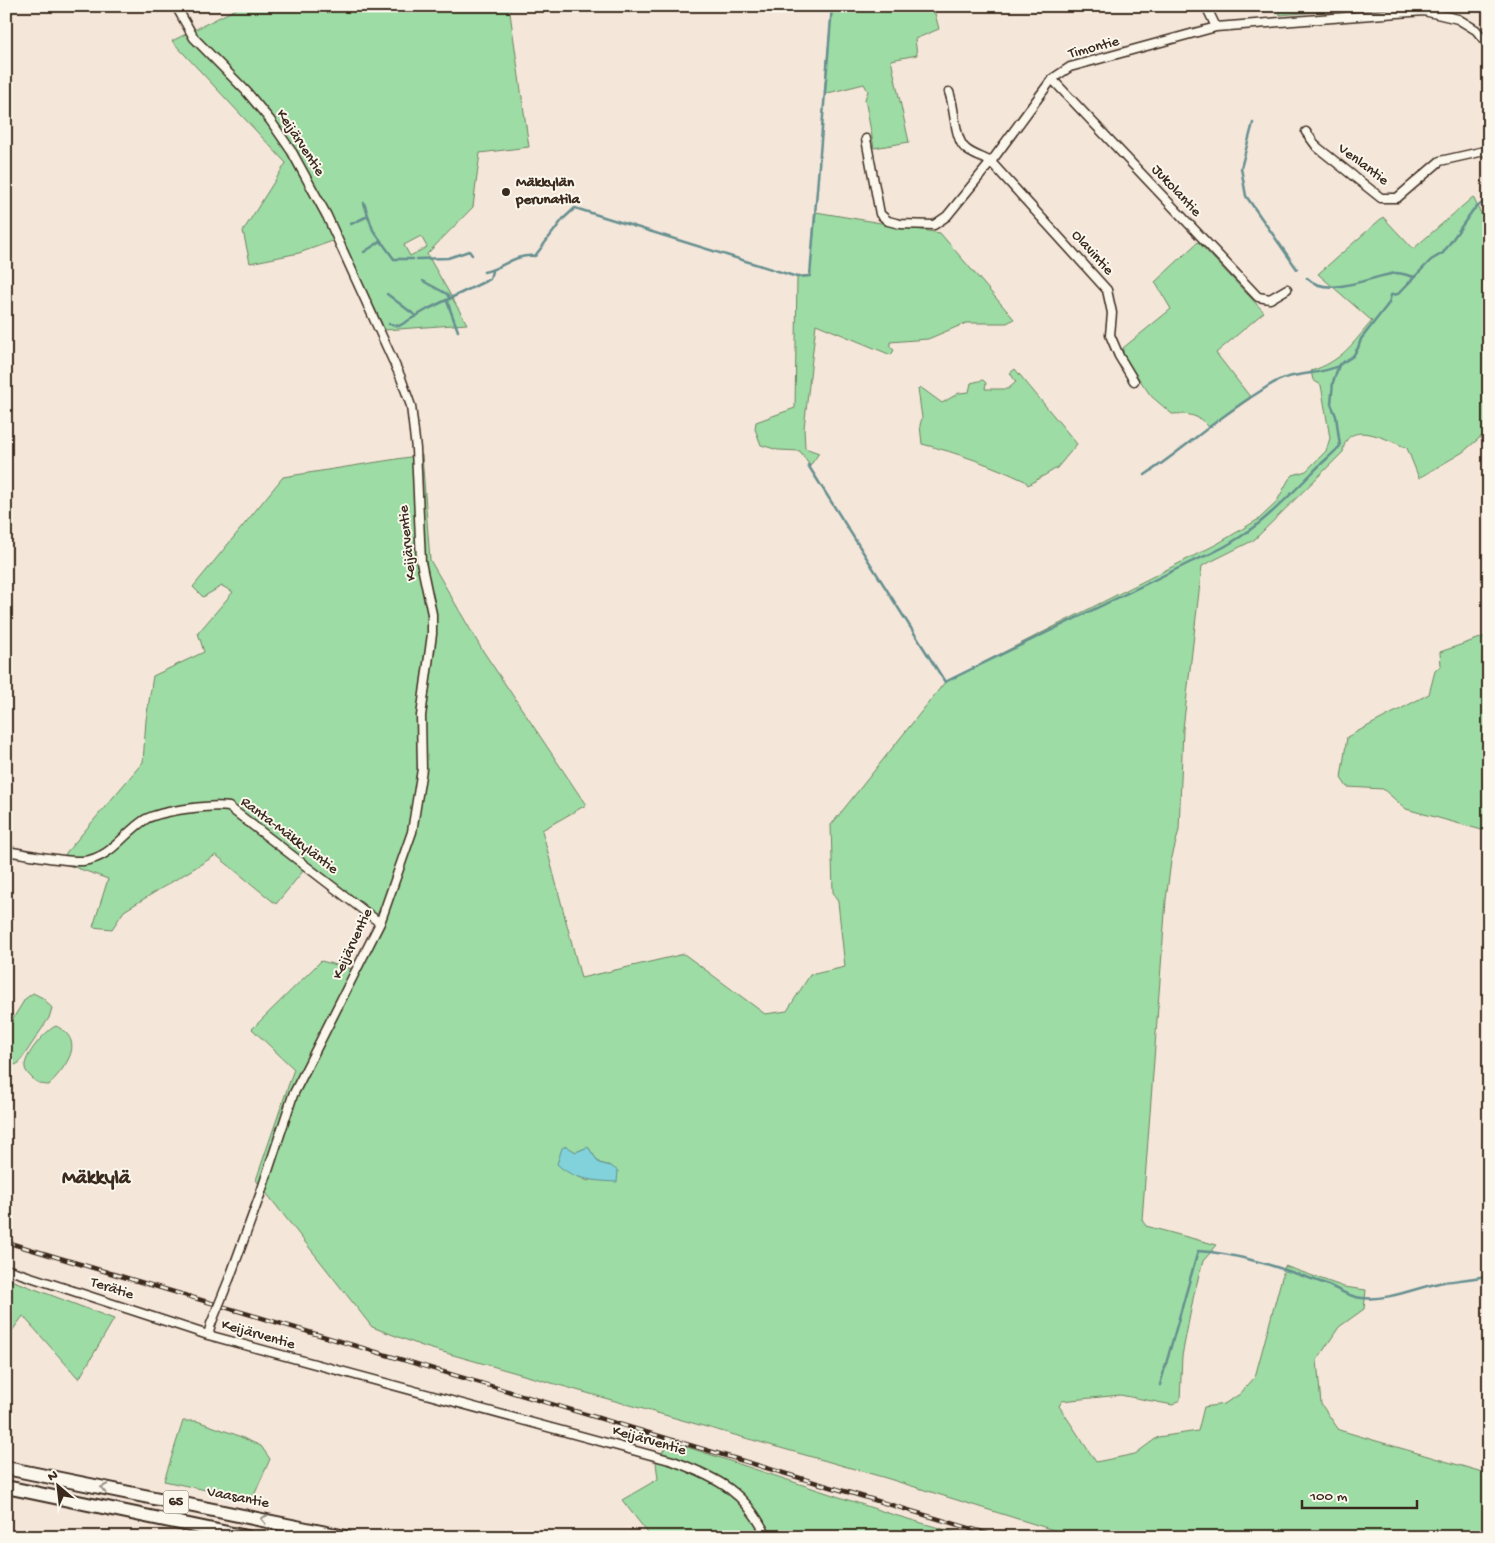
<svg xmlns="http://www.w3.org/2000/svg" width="1495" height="1543" font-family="'Gochi Hand',sans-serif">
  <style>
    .green { fill: #9ddca4; stroke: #6c8361; fill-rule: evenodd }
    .water { fill: #81d2db; stroke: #658f8f }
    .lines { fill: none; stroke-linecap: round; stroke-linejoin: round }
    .stream { stroke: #658f8f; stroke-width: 2.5 }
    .minor-casing { stroke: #3b2a1e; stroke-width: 11 }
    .trunk-casing { stroke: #3b2a1e; stroke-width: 16 }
    .minor { stroke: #fbf7ec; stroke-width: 8 }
    .trunk { stroke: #fbf7ec; stroke-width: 12 }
    .rail-casing { stroke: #3b2a1e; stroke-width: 4.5 }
    .rail { stroke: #fbf7ec; stroke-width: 2.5; stroke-dasharray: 8; stroke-linecap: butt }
    .minor-bridge-casing { stroke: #3b2a1e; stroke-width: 11; stroke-linecap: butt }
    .minor-bridge { stroke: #fbf7ec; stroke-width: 8 }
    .oneway { stroke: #9b9085 }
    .poi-dot { fill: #3b2a1e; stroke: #fbf7ec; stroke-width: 2 }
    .labels { text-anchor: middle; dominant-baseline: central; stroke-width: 4; stroke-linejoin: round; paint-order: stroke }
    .shield { fill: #fbf7ec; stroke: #75685c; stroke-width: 1 }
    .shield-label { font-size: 14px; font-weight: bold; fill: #3b2a1e }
    .street-label { font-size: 15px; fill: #3b2a1e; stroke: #fbf7ec }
    .poi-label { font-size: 15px; font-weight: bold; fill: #3b2a1e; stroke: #fbf7ec; text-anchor: start }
    .district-label { font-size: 20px; font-weight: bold; fill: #3b2a1e; stroke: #fbf7ec }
  </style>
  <rect width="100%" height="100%" fill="#f5e6da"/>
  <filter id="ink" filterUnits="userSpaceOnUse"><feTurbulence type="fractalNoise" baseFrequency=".02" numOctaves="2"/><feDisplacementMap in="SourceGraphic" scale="10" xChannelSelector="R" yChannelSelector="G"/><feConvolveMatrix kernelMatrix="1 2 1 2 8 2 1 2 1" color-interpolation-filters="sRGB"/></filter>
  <g filter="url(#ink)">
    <path class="green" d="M 242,6 L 509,6 L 529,147 L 480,153 L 473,207 L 427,254 L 467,324 L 385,330 L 341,238 L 299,253 L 250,263 L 243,231 L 286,163 L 172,41 ZM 421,236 L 427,247 L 410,256 L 404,245 Z
      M 832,6 L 933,6 L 939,29 L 915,39 L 917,55 L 891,60 L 909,142 L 874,148 L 865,99 L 868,91 L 864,84 L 824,94 Z
      M 1278,6 L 1356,6 L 1357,8 L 1280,15 Z
      M 1473,197 L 1489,230 L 1489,430 L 1463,452 L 1419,478 L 1407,448 C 1388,440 1346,417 1343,452 L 1254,540 L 1202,566 L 1183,729 L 1179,830 L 1171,861 L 1166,900 L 1142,1220 L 1146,1226 L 1217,1245 L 1203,1261 L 1194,1294 L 1182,1356 L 1180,1400 L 1173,1405 L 1120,1395 L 1062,1401 L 1059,1406 L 1096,1462 L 1135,1454 L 1158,1437 L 1198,1431 L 1204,1407 L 1224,1404 L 1240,1394 L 1255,1377 L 1285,1266 L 1344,1287 L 1366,1290 L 1364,1309 L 1339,1327 L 1317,1360 L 1321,1404 L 1339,1430 L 1489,1474 L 1489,1537 L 1076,1537 L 886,1478 L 425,1347 L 372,1327 L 256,1180 L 294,1069 L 252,1029 L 321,961 L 360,971 L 384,923 L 309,864 L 276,904 L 216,855 L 124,911 L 112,929 L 93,927 L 108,879 L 63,863 L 66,853 L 143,762 L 146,720 L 153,676 L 204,652 L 198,633 L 233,592 L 222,586 L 203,597 L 193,587 L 283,477 L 422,455 L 430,560 L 481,648 L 586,805 L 542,830 L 581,978 L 684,954 L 765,1014 L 787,1011 L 810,975 L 845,967 L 838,902 L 833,892 L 831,825 L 945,682 L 1217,544 L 1259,519 L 1276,503 L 1289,479 L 1293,475 L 1306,471 L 1326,451 L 1330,438 L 1321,385 L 1313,380 L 1311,371 C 1342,361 1352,344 1372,321 L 1318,274 L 1383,217 L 1413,249 ZM 566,1147 L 576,1152 L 588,1147 L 599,1163 L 611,1166 L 588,1181 L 577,1176 Z
      M 816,212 L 940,233 L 1014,319 L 1007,323 L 966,323 L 928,339 L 890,342 L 890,347 L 894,350 L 891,355 L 816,324 L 804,428 L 805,448 L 819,453 L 810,466 L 800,451 L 778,450 L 761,445 L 755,429 L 756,422 L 795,408 L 797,277 L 810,275 Z
      M 1198,242 L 1264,312 L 1216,353 L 1251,398 L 1209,427 C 1199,415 1187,413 1172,414 L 1151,396 L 1123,356 L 1123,348 L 1171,309 L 1155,282 Z
      M 1015,369 L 1077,444 L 1057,468 L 1028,485 L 1025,481 C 991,465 958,453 922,444 L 920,425 L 922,418 L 918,389 L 920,387 L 942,403 L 959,393 L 969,392 L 971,383 L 983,380 L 986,383 L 985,389 L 1008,389 L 1016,382 L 1010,373 Z
      M 1489,635 L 1489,832 L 1406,809 L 1383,789 L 1347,787 L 1341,778 L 1347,737 L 1429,694 L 1435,671 L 1441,666 L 1440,652 Z
      M 33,993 L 43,998 L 52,1008 L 49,1018 L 19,1063 L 15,1065 L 6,1059 L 6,1030 L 25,999 Z
      M 56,1026 C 88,1042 64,1068 49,1085 C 42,1085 37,1083 32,1078 C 29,1075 26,1072 25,1068 C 23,1056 46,1030 56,1026 Z
      M 11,1280 L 114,1319 L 79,1379 L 23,1316 L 9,1335 L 6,1335 L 6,1294 Z
      M 183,1421 L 197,1421 L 234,1434 L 261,1446 L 270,1459 L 252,1500 L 164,1481 Z
      M 669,1441 L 891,1514 L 970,1537 L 651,1537 L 622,1500 L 658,1479 L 656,1463 Z"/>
    <path class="water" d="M 566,1146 L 576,1152 L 588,1147 L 599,1163 L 611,1166 L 618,1171 L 617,1182 C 596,1181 573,1180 557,1164 L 562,1148 Z"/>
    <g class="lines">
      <path class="stream" d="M 1253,123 L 1241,168 L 1246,196 L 1297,269
        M 364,203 L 373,230 L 394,259 L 413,259
        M 351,224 L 368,216
        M 364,252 L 381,241
        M 417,259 L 448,258 L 469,251 L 472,255
        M 484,272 C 504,268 513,254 535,256 L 563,219 L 575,208 L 797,277 L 810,276 L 832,6
        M 1307,278 C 1328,299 1371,276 1396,273 C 1402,273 1409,276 1415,277
        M 423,281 L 447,294 L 450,299
        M 387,294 L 416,316
        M 447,301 L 458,331
        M 389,324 L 399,326 L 428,309 L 490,279 L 492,271
        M 808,465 L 945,682 L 1193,561 C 1242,544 1277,509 1312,473 C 1321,463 1331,456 1340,446 L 1336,416 L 1331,404 L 1333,382 L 1339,365 L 1353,356 L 1358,348 L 1361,339 L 1389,303 L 1391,295 L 1398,294 L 1431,260 L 1443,253 L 1473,210 L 1489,198
        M 1145,475 C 1183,450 1217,418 1256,394 C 1264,389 1273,382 1282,379 C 1301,372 1320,375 1338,366
        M 1160,1385 L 1198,1251 C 1239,1253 1287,1270 1326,1284 C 1338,1289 1348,1297 1362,1298 C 1389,1301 1417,1287 1444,1282 C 1459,1280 1474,1279 1489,1275"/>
      <g class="minor-casing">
        <path id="minor" d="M 176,6 L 194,38 L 246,91 L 270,120 L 292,152 L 327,216 L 401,378 L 411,406 L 416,449 L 421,562 L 432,614 L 432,634 L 421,716 L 422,769 L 412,832 L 380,923 L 293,1095 L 260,1195 L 230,1277
          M 1206,6 L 1216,27 L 1424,11 L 1458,19 L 1476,30 L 1489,46
          M 1052,79 L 1258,297 L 1270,299 L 1287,289
          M 949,92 C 955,106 954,140 966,149 C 971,154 984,158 991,162 L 1107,290 L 1112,313 L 1110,335 L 1119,356 L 1134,381
          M 1306,132 L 1317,147 L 1381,198 L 1397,198 L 1440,161 L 1489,150
          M 866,139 L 880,214 L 888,221 L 900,224 L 934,225 L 947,216 L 991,162 L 1052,79 L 1070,67 L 1216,27
          M 6,851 C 27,854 64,862 83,861 C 112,858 123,833 146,819 C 161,811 211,804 229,807 L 380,923
          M 6,1269 L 208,1335
          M 211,1324 L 208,1335 L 673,1461 C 718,1478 746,1492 767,1537"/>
      </g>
      <g class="trunk-casing">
        <path id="trunk" d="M 6,1468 L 346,1537
          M 6,1487 L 247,1537"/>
      </g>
      <use href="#minor" class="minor"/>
      <use href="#trunk" class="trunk"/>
      <g class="rail-casing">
        <path id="rail" d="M 6,1242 L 999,1537"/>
      </g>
      <use href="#rail" class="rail"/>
      <g class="minor-bridge-casing">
        <path id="minor-bridge" d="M 211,1324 L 230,1277"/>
      </g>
      <use href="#minor-bridge" class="minor-bridge"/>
    </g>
    <defs><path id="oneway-chevron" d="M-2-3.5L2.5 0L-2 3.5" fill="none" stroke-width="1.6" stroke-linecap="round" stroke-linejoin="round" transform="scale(1.25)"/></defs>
    <g class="oneway">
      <use href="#oneway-chevron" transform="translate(104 1488) rotate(-168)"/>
      <use href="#oneway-chevron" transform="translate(264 1519) rotate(-168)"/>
    </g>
  </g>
  <circle class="poi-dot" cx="506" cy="192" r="5"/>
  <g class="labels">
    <rect class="shield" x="163.5" y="1490.5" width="25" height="23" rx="4"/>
    <g class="shield-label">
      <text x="176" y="1502">65</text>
    </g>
    <g class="street-label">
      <text transform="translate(1094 48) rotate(-15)">Timontie</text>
      <text transform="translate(300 143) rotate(57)">Keijärventie</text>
      <text transform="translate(1363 165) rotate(37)">Venlantie</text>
      <text transform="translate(1176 191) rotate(47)">Jukolantie</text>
      <text transform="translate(1092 253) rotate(48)">Olavintie</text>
      <text transform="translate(408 543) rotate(-96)">Keijärventie</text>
      <text transform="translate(289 836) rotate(37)">Ranta-Mäkkyläntie</text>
      <text transform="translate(353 944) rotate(-65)">Keijärventie</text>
      <text transform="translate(112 1289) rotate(18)">Terätie</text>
      <text transform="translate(258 1335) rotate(16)">Keijärventie</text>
      <text transform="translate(649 1441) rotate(16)">Keijärventie</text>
      <text transform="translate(238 1498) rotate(11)">Vaasantie</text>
    </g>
    <g class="poi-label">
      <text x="516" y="183">Mäkkylän<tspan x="516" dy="17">perunatila</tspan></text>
    </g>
    <g class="district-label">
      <text x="96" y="1179">Mäkkylä</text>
    </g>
  </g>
  <rect width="1495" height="1543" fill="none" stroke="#fbf7ec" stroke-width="25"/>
  <rect x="12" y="12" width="1470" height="1518" fill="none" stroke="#3b2a1e" stroke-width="2" filter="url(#ink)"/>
  <g transform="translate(58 1486) rotate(332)" stroke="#fbf7ec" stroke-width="4" paint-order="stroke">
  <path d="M0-4L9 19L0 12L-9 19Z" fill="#3b2a1e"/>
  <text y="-8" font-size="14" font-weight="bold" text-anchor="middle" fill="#3b2a1e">N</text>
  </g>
  <path d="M1302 1500v8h115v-8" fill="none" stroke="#3b2a1e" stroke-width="2.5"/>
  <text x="1310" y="1500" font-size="15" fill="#3b2a1e" stroke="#fbf7ec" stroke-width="4" paint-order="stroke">100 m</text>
</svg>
